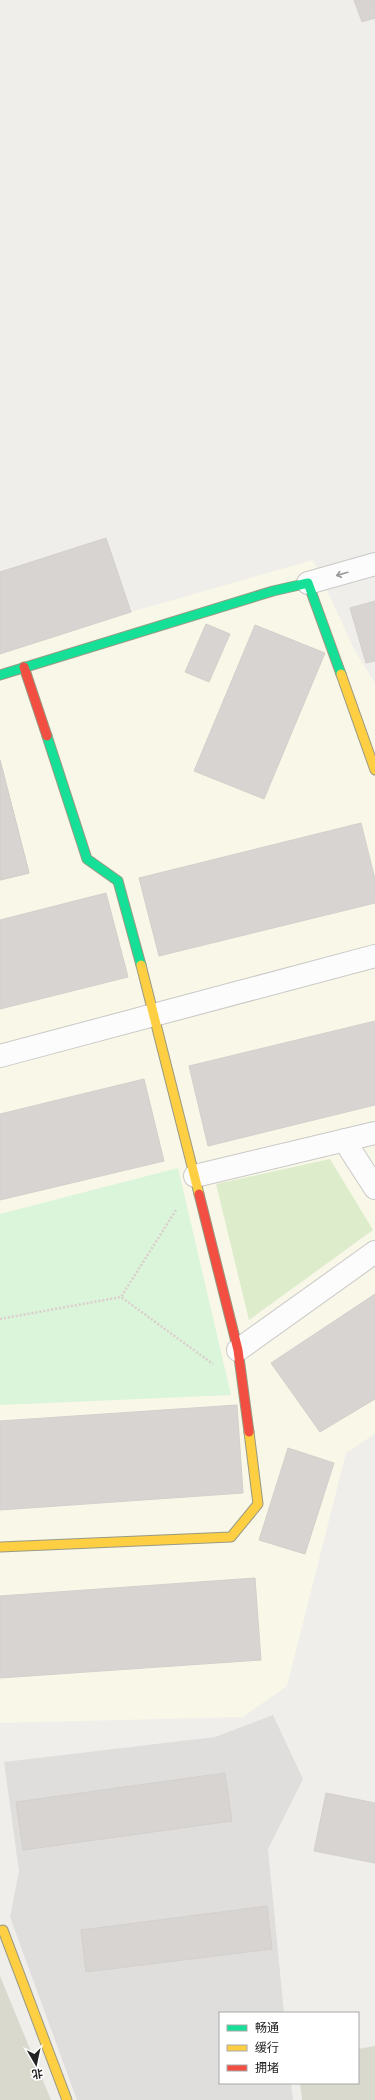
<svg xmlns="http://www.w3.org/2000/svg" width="375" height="2100" font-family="Barlow,'Noto Sans SC',sans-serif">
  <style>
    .residential { fill: #dfdedc }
    .education { fill: #f8f7e8 }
    .construction { fill: #d9d9cd }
    .grass { fill: #ddeccb }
    .park { fill: #daf5da }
    .building { fill: #d7d4d2; stroke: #d3d0cc }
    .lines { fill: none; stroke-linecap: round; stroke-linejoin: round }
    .street-casing { stroke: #c9c8c7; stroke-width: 24 }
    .fast-casing { stroke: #999a82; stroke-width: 11 }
    .slow-casing { stroke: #999a82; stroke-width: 11 }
    .jam-casing { stroke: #999a82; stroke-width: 11 }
    .path { stroke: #dccecd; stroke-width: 2.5; stroke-dasharray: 2 2; stroke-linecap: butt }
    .street { stroke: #fdfcfc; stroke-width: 22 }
    .fast { stroke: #16e098; stroke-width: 9 }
    .slow { stroke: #ffcf43; stroke-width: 9 }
    .jam { stroke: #f24e42; stroke-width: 9 }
    .oneway { stroke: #9a9a9a }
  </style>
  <rect width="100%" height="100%" fill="#f0eeeb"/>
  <path class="residential" d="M 273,1715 L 303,1779 L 268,1849 L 284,2013 L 220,2013 L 220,2083 L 291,2083 L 293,2100 L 77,2100 L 10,1917 L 19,1871 L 4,1762 L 215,1737 Z"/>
  <path class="education" d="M 313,560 L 355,651 L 375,683 L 375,1434 L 346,1453 L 287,1686 L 243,1717 L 0,1723 L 0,654 L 131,612 Z"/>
  <path class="construction" d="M 0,1976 L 51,2100 L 0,2100 Z
    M 375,2046 L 375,2100 L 302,2100 L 300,2083 L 358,2083 L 358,2049 Z"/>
  <path class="grass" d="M 330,1159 L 373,1230 L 249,1320 L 216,1184 Z"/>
  <path class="park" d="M 178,1168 L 231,1395 L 0,1405 L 0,1214 Z"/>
  <path class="building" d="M 354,0 L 375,0 L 375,18 L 362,22 Z
    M 106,538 L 131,612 L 0,654 L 0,572 Z
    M 375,601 L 375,661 L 366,663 L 350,608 Z
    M 206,624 L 230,634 L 209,682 L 185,672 Z
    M 255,625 L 325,653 L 264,799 L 194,771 Z
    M 0,760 L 29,873 L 0,880 Z
    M 0,760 L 29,873 L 0,880 Z
    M 361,823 L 375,879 L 375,903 L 159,956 L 139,878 Z
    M 106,893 L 128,977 L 0,1009 L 0,920 Z
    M 375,1021 L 375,1105 L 208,1146 L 189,1066 Z
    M 144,1079 L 164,1161 L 0,1200 L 0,1114 Z
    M 375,1294 L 375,1399 L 320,1432 L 271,1363 Z
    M 237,1405 L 243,1493 L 0,1510 L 0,1421 Z
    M 288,1448 L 334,1463 L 305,1554 L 259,1540 Z
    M 255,1578 L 261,1660 L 0,1678 L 0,1596 Z
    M 225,1773 L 232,1821 L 23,1850 L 16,1802 Z
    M 326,1793 L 375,1803 L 375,1863 L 314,1851 Z
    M 267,1906 L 272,1949 L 86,1972 L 81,1930 Z"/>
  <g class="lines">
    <g class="street-casing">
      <path id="street" d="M 308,583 L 375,564
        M 0,1056 L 375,956
        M 344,1140 L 375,1188
        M 195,1176 L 375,1133
        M 238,1350 L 375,1252"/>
    </g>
    <g class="fast-casing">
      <path id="fast" d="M 0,675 L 273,591 L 308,583 L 341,674
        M 47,736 L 87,859 L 118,881 L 141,965"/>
    </g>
    <g class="slow-casing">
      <path id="slow" d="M 341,674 L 375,770
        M 141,965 L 199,1194
        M 0,1547 L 231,1537 L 258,1504 L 249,1432
        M 3,1930 L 67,2100"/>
    </g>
    <g class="jam-casing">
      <path id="jam" d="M 24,667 L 47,736
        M 199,1194 L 238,1350 L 249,1432"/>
    </g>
    <path class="path" d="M 176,1210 L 121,1297 L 213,1364
      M 0,1319 L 121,1297"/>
    <use href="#street" class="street"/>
    <use href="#fast" class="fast"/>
    <use href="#slow" class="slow"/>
    <use href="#jam" class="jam"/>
  </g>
  <defs><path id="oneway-shaft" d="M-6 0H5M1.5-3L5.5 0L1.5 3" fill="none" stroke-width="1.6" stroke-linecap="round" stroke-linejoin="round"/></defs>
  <use class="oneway" href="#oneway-shaft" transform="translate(342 574) rotate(164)"/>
  <rect x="219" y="2012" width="140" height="72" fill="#ffffff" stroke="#a7a7a7"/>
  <rect x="227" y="2025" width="20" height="6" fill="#16e098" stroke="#a7a7a7"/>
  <text x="255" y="2032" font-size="12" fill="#222222">畅通</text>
  <rect x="227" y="2045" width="20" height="6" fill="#ffcf43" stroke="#a7a7a7"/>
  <text x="255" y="2052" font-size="12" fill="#222222">缓行</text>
  <rect x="227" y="2065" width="20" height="6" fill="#f24e42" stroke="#a7a7a7"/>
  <text x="255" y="2072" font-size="12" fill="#222222">拥堵</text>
  <g transform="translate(36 2064) rotate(171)" stroke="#ffffff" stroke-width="3" paint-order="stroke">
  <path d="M0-3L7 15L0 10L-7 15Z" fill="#222222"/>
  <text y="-6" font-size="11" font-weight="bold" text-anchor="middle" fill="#222222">北</text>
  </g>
</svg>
